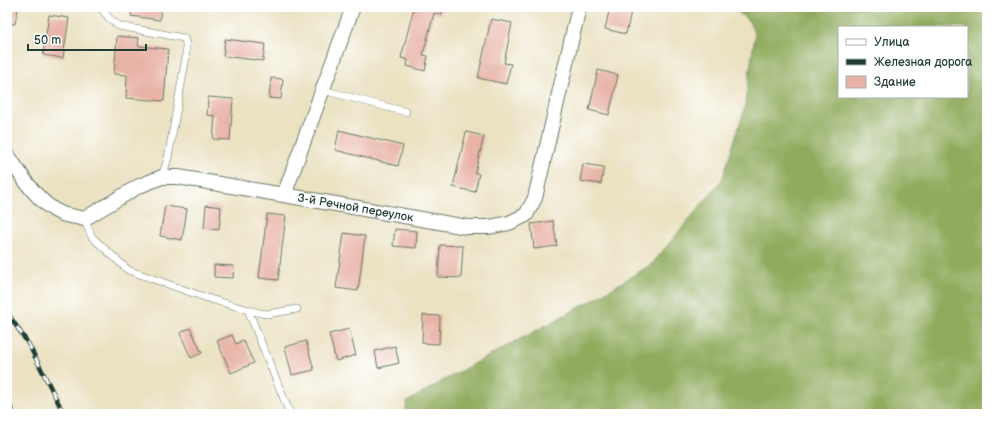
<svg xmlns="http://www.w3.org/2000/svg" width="994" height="421" font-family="'Balsamiq Sans',sans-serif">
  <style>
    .forest { fill: #90ab5d; stroke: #587448; fill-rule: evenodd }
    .building { fill: #e8b2a6 }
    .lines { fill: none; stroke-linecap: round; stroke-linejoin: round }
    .service-casing { stroke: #676; stroke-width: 8 }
    .minor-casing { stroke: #676; stroke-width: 16 }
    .service { stroke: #fff; stroke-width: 7 }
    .minor { stroke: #fff; stroke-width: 14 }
    .rail-casing { stroke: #1f3d34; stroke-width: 4.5 }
    .rail { stroke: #fff; stroke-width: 3; stroke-dasharray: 9; stroke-linecap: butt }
    .labels { text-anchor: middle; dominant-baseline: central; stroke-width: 3; stroke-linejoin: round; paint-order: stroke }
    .street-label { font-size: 12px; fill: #1f3d34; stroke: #fff }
  </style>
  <rect width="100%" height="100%" fill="#fff"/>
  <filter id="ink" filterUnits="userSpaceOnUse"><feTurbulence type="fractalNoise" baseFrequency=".025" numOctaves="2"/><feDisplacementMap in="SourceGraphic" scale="8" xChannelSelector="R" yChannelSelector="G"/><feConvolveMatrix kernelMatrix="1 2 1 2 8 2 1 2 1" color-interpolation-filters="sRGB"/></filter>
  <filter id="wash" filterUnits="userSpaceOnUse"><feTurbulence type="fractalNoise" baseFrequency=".012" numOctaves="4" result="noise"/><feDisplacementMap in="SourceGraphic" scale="16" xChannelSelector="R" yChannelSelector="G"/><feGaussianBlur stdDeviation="0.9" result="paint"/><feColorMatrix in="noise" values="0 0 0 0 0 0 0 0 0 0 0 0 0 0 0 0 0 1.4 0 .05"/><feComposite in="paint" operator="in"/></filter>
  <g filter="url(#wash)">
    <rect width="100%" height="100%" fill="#ebe2c2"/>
    <path class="forest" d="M 732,7 L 987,7 L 987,414 L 405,414 L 407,402 L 444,380 L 593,300 L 652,264 L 722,180 L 744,111 L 755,35 L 749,21 ZM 839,27 L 967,27 L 967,97 L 839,97 Z"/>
    <g id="blocks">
      <path class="building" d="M 7,7 L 18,9 L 15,24 L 7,23 Z
        M 132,7 L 161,7 L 160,20 L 131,16 Z
        M 414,7 L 443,7 L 441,15 L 434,13 L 423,55 L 428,56 L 425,71 L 407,66 L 408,60 L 401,58 Z
        M 610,7 L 632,7 L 626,34 L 605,29 Z
        M 49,15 L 69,18 L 63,58 L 43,55 Z
        M 491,19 L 512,23 L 504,63 L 511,64 L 506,84 L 478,78 Z
        M 117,36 L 139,38 L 138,46 L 168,49 L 164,101 L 126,98 L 127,75 L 114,74 Z
        M 225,39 L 265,44 L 263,61 L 223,56 Z
        M 598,70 L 618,75 L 609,115 L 589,110 Z
        M 271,78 L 283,79 L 281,99 L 269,98 Z
        M 208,97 L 233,99 L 230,140 L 213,139 L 215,116 L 207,115 Z
        M 339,130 L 403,146 L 398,166 L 335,150 Z
        M 466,132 L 484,136 L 475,173 L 479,174 L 475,192 L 453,187 Z
        M 583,164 L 604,167 L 601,184 L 580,181 Z
        M 206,205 L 221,207 L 219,230 L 204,228 Z
        M 165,206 L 187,209 L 182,240 L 160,236 Z
        M 267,214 L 286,216 L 278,280 L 259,278 Z
        M 553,221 L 557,246 L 534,249 L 531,224 Z
        M 395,229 L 417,231 L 416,248 L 393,246 Z
        M 344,233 L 365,236 L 358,291 L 336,288 Z
        M 440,245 L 463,246 L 461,278 L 438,277 Z
        M 214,265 L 234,266 L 233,278 L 214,277 Z
        M 423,315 L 440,316 L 439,344 L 422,343 Z
        M 190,328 L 202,353 L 191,358 L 180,333 Z
        M 349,329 L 356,355 L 336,361 L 329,334 Z
        M 232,335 L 236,344 L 243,340 L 254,363 L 231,373 L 217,341 Z
        M 306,341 L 314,370 L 292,375 L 285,347 Z
        M 395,346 L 399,363 L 378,368 L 375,351 Z"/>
    </g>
  </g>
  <g filter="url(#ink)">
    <use href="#blocks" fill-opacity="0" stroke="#676" stroke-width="1"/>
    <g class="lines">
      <g class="service-casing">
        <path id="service" d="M 100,7 L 109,18 L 119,26 L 184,38 L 186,44 L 186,57 L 168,158 L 162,177
          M 323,90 L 406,112
          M 84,219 L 92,237 L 128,270 L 210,299 L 260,313 L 267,314 L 297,309
          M 248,310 L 290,414"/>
      </g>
      <g class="minor-casing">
        <g id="minor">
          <path id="s1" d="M 7,154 C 21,175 38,204 62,214 C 69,216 77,217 84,219 L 139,186 L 162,177 L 178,177 L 284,195 L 467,227 L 489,227 L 509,223 L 526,215 L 535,198 L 579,7"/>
          <path d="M 284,195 L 353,7"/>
        </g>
      </g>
      <use href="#service" class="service"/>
      <use href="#minor" class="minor"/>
      <g class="rail-casing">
        <path id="rail" d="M 7,312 L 29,345 L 64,414
          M 7,396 L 13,414"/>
      </g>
      <use href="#rail" class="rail"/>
    </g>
  </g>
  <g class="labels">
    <g class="street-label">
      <text stroke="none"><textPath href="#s1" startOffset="390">3-й Речной переулок</textPath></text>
    </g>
  </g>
  <rect width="994" height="421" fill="none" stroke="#fff" stroke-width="24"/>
  <rect x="838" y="26" width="130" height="72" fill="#ffffff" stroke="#a5b1ae"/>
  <rect x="846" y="39" width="20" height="6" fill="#ffffff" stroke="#a5b1ae"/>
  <text x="874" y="46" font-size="12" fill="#1f3d34">Улица</text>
  <rect x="846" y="59" width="20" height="6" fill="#1f3d34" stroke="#a5b1ae"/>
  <text x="874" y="66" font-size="12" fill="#1f3d34">Железная дорога</text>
  <rect x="846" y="76" width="20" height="12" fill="#e8b2a6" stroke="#a5b1ae"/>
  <text x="874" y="86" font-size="12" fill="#1f3d34">Здание</text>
  <path d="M28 44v6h118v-6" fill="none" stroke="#1f3d34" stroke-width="2"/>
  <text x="34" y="44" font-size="12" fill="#1f3d34" stroke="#ffffff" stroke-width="3" paint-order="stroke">50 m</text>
</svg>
